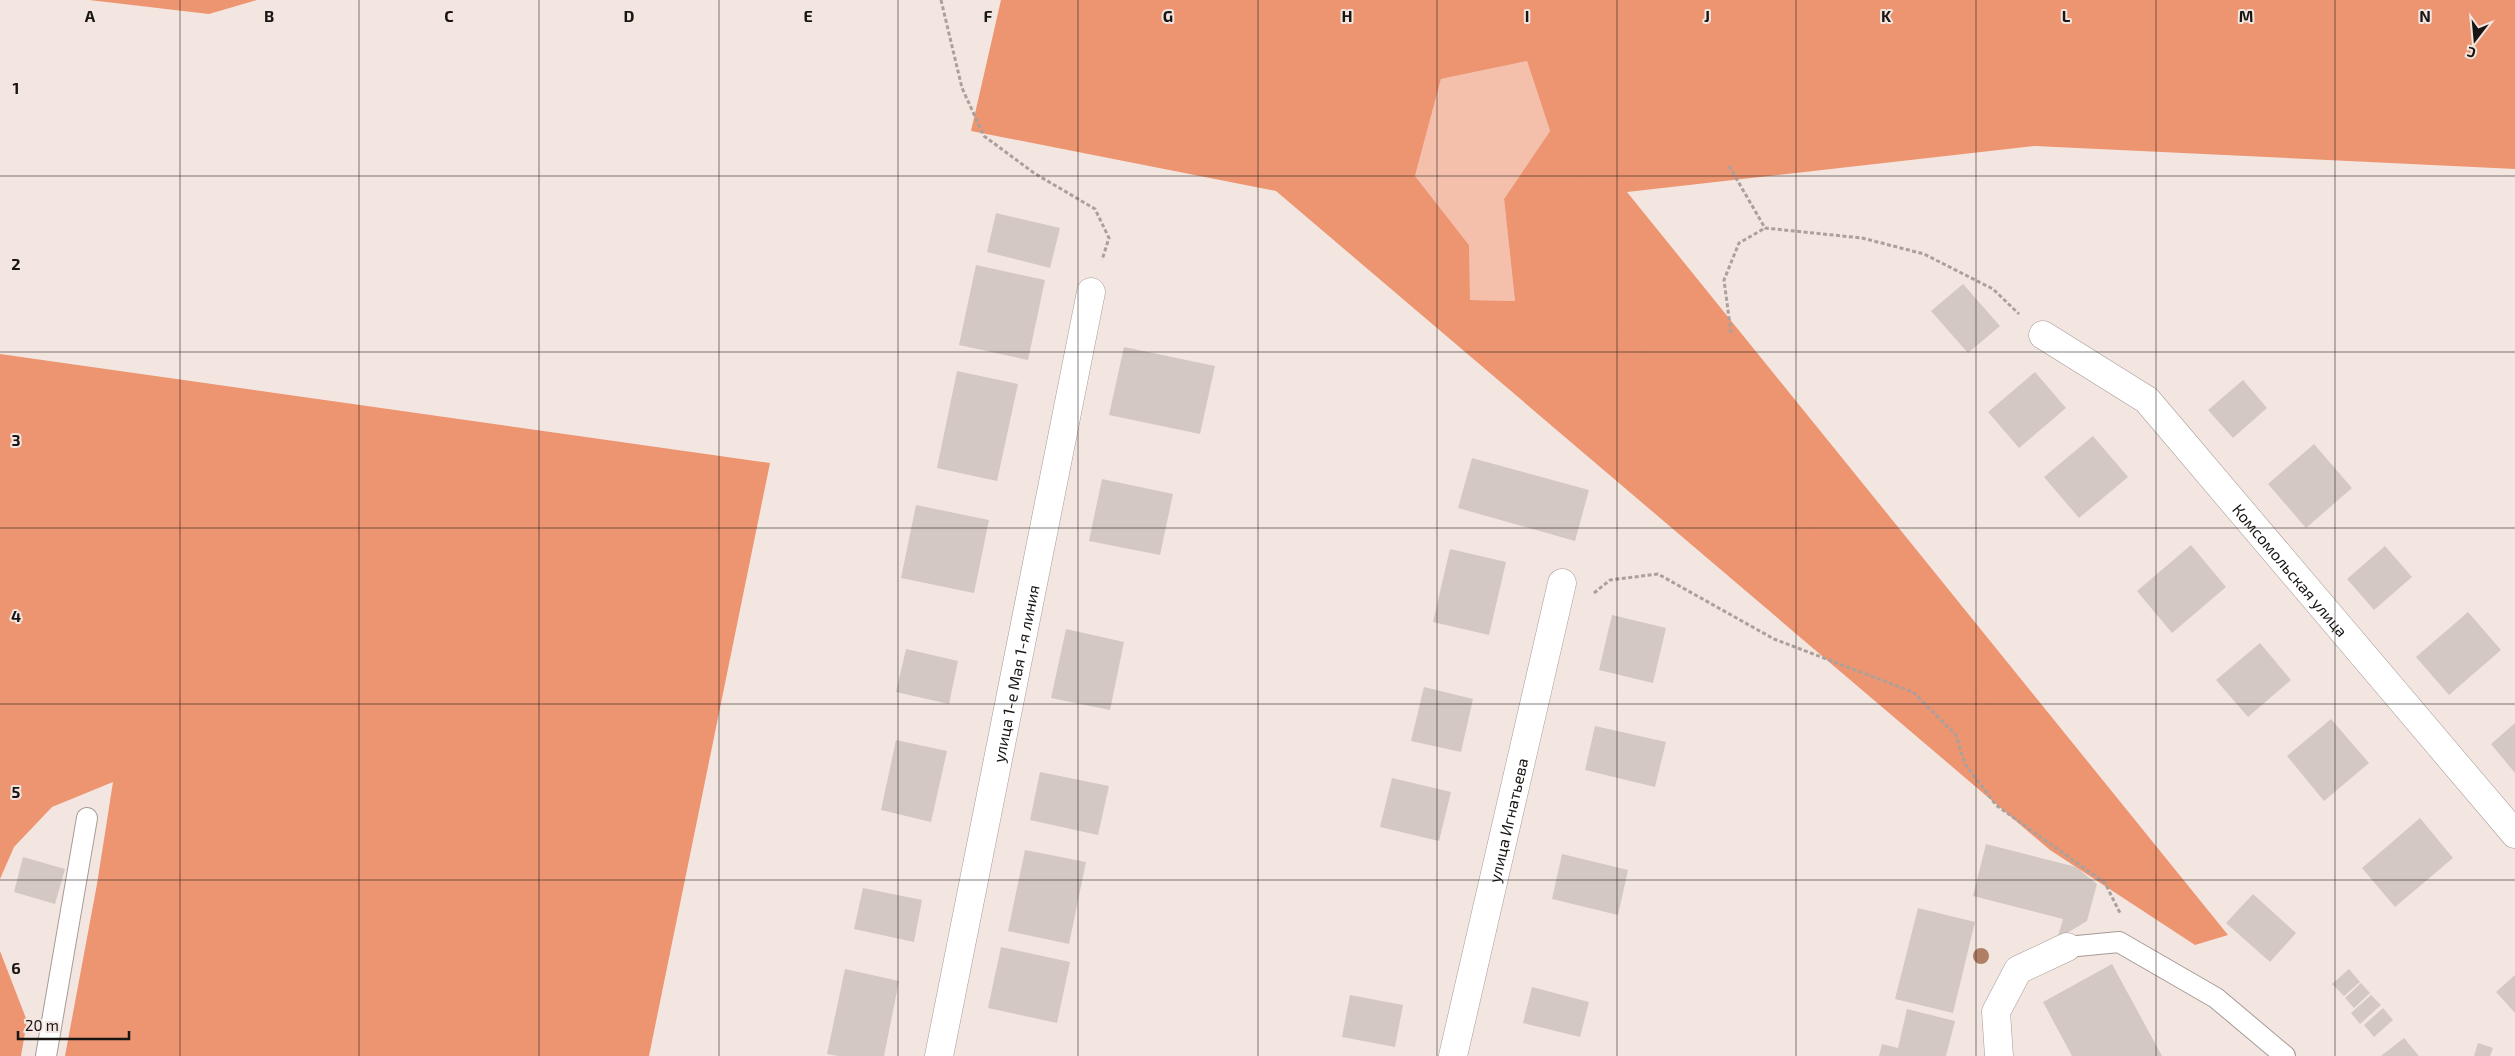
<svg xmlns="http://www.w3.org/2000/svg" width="2515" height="1056" font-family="'Exo 2',sans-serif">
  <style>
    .green { fill: #f5c0ab }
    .forest { fill: #ed9571; fill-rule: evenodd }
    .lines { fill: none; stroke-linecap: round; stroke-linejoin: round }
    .stream { stroke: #ed9471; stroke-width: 11 }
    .building { fill: #d4c8c3 }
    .service-casing { stroke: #a69a96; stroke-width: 22 }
    .minor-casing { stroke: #a69a96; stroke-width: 29 }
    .path { stroke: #aaa09c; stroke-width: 3; stroke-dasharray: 4 2.5; stroke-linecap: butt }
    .service { stroke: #fff; stroke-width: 20 }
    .minor { stroke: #fff; stroke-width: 28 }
    .tree { fill: #b08066 }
    .grid { fill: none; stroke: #191513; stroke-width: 1; stroke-opacity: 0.55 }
    .labels { text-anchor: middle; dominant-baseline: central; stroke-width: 4; stroke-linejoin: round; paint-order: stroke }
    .street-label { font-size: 16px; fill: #191513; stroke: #f3e6e1 }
    .grid-label { font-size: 16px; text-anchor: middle; font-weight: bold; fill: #191513; stroke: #f3e6e1; stroke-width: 4; stroke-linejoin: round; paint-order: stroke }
  </style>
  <rect width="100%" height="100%" fill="#f3e6e1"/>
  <path class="green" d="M 1527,61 L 1550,131 L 1504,199 L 1515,301 L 1469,300 L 1469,245 L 1415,176 L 1441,79 Z"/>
  <path class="forest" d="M 89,0 L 257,0 L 209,14 Z
    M 1001,0 L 2515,0 L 2515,169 L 2035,146 L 1627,192 L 2228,935 L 2195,945 L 2050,850 L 1276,191 L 971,131 ZM 1527,61 L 1550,131 L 1504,199 L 1515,301 L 1470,300 L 1469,245 L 1415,176 L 1441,79 Z
    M 0,354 L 770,463 L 649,1056 L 65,1056 L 97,884 L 113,782 L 52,807 L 14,847 L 0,879 Z
    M 0,951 L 27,1021 L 21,1056 L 0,1056 Z"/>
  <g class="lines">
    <path class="stream" d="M 1397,0 L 1587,62 L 2515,76
      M 1587,62 L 1571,180 L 1586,275 L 1744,468 L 1990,714"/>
  </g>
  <path class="building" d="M 996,213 L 1060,228 L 1050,268 L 987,252 Z
    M 976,265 L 1045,280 L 1028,360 L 959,345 Z
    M 1963,284 L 2000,326 L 1968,353 L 1931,311 Z
    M 1124,347 L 1215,366 L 1200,434 L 1109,415 Z
    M 957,371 L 1018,384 L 997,481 L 937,468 Z
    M 2035,372 L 2066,408 L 2019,448 L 1988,412 Z
    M 2243,380 L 2267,408 L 2233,438 L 2208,410 Z
    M 2093,436 L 2128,477 L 2079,518 L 2044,477 Z
    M 2314,444 L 2352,488 L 2306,528 L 2268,484 Z
    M 1472,458 L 1589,490 L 1575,541 L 1458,508 Z
    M 1102,479 L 1173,494 L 1160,555 L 1089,541 Z
    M 916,505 L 989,520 L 974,593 L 901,578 Z
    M 2191,545 L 2226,587 L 2172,633 L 2137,591 Z
    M 2385,546 L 2412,577 L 2374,610 L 2347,579 Z
    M 1450,549 L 1506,562 L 1489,635 L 1433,622 Z
    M 2468,612 L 2501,650 L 2449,695 L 2416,657 Z
    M 1612,615 L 1666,628 L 1653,683 L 1599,670 Z
    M 1066,629 L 1124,642 L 1110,710 L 1051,698 Z
    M 2260,643 L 2291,680 L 2248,717 L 2216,680 Z
    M 906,649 L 958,661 L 949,704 L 896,692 Z
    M 1424,687 L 1473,699 L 1461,752 L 1411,741 Z
    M 2331,719 L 2369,763 L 2324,801 L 2287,756 Z
    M 2515,723 L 2515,773 L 2491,744 Z
    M 1595,726 L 1666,742 L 1655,787 L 1585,770 Z
    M 896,740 L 947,751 L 931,822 L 881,810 Z
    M 1040,772 L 1109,786 L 1098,835 L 1030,820 Z
    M 1392,778 L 1451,792 L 1439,841 L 1380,827 Z
    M 2420,818 L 2453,858 L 2395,907 L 2362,868 Z
    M 1986,844 L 2076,867 L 2097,884 L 2087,921 L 2057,939 L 2063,919 L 1973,896 Z
    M 1025,850 L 1086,862 L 1069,944 L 1008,931 Z
    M 1562,854 L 1628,870 L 1618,915 L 1552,899 Z
    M 23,857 L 65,869 L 55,904 L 14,892 Z
    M 863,888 L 922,900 L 914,942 L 854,929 Z
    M 2253,894 L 2296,933 L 2270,962 L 2226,923 Z
    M 1918,908 L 1975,922 L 1953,1013 L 1895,999 Z
    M 1001,947 L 1070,962 L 1057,1023 L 988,1008 Z
    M 2112,964 L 2162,1056 L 2072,1056 L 2043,1002 Z
    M 845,969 L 899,981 L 884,1056 L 838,1056 L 827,1054 Z
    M 2349,969 L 2360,982 L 2344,996 L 2332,984 Z
    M 2515,975 L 2515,1013 L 2496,992 Z
    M 2361,983 L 2370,993 L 2354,1008 L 2345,998 Z
    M 1532,987 L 1589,1002 L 1580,1037 L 1523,1023 Z
    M 1350,995 L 1403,1005 L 1395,1047 L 1342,1037 Z
    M 2371,995 L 2381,1005 L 2360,1024 L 2351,1013 Z
    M 2383,1008 L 2393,1020 L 2374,1037 L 2364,1025 Z
    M 1907,1009 L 1955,1021 L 1946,1056 L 1879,1056 L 1882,1044 L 1898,1048 Z
    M 2404,1038 L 2419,1056 L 2381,1056 Z
    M 2478,1043 L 2493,1048 L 2490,1056 L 2474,1056 Z"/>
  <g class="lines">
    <g class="service-casing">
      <path id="service" d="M 2067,947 L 2119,942 L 2216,998 L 2285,1056
        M 46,1056 L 87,818"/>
    </g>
    <g class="minor-casing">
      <g id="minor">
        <path id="s1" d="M 2043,335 L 2147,400 L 2515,834"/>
        <path id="s2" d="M 939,1056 L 1091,292"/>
        <path id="s3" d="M 1453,1056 L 1562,583"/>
        <path d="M 1999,1056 L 1996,1012 L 2018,970 L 2067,947"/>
      </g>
    </g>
    <path class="path" d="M 941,0 L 962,88 L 984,136 L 1034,173 L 1095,209 L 1109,238 L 1102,260
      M 1729,166 L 1765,228 L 1862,238 L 1924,254 L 1993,289 L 2019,314
      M 1731,333 L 1724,280 L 1739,243 L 1765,228
      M 1594,593 L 1610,580 L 1658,574 L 1774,639 L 1913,692 L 1956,735 L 1965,764 L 1996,805 L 2105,883 L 2120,913"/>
    <use href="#service" class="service"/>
    <use href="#minor" class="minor"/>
  </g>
  <circle class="tree" cx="1981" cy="956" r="8"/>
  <path class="grid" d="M 180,0 L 180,1056M 359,0 L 359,1056M 539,0 L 539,1056M 719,0 L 719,1056M 898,0 L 898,1056M 1078,0 L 1078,1056M 1258,0 L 1258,1056M 1437,0 L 1437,1056M 1617,0 L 1617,1056M 1796,0 L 1796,1056M 1976,0 L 1976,1056M 2156,0 L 2156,1056M 2335,0 L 2335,1056M 0,176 L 2515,176M 0,352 L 2515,352M 0,528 L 2515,528M 0,704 L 2515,704M 0,880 L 2515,880"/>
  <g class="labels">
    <g class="street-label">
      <text stroke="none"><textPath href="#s1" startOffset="345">Комсомольская улица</textPath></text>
      <text stroke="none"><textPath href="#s2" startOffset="390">улица 1-е Мая 1-я линия</textPath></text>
      <text stroke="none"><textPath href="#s3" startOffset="242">улица Игнатьева</textPath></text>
    </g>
  </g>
  <g class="grid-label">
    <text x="90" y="22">A</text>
    <text x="269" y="22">B</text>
    <text x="449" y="22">C</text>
    <text x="629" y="22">D</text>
    <text x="808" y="22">E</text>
    <text x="988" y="22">F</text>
    <text x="1168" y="22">G</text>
    <text x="1347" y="22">H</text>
    <text x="1527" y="22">I</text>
    <text x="1707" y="22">J</text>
    <text x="1886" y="22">K</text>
    <text x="2066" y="22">L</text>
    <text x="2246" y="22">M</text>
    <text x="2425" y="22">N</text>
    <text x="16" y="94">1</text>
    <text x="16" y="270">2</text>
    <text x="16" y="446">3</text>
    <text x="16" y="622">4</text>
    <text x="16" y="798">5</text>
    <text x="16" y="974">6</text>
  </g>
  <g transform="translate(2475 40) rotate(196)" stroke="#f3e6e1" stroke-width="4" paint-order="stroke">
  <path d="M0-4L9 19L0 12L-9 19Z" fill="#191513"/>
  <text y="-8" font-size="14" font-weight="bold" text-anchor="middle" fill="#191513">С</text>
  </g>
  <path d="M18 1031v8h111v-8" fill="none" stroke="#191513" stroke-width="2.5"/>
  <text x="25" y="1031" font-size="15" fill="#191513" stroke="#f3e6e1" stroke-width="4" paint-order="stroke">20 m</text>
</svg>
